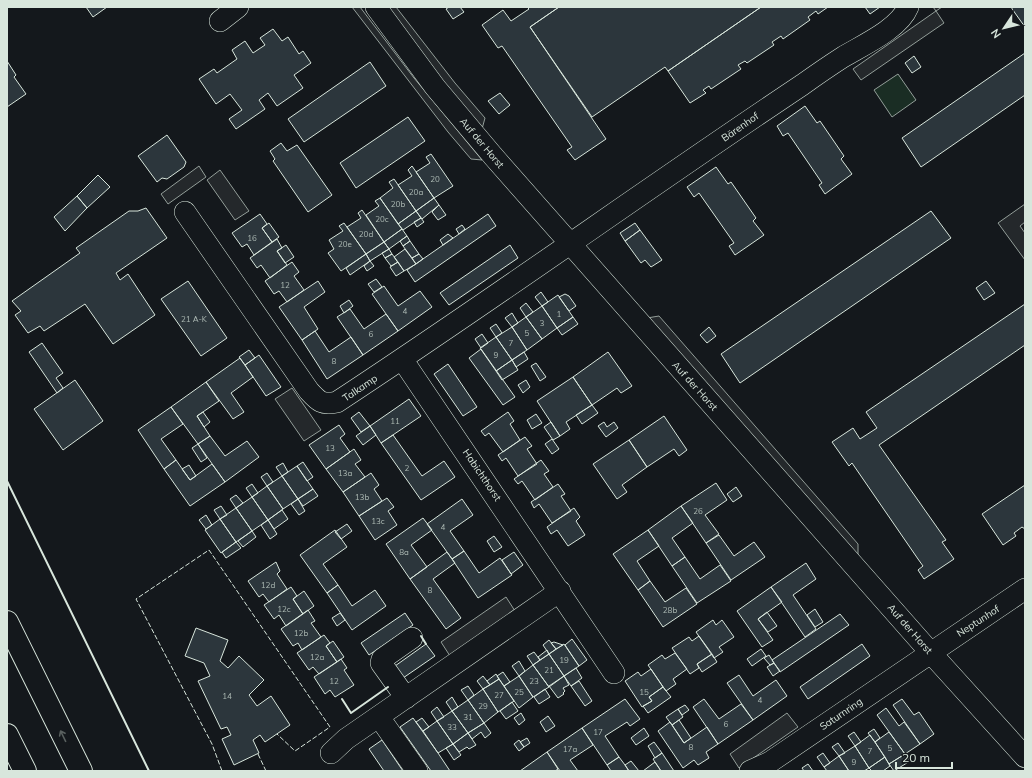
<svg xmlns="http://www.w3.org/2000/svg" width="1032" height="778" font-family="Mulish,sans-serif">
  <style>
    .green { fill: #1a2d24; stroke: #939e99 }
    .parking { fill: #24282b; stroke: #939e99 }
    .building { fill: #2c363c; stroke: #d8e6dc }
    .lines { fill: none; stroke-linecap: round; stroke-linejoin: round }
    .minor-casing { stroke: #d8e6dc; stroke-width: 22 }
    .highway-casing { stroke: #d8e6dc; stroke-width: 24 }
    .minor { stroke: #14181c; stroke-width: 21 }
    .highway { stroke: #14181c; stroke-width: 22 }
    .fence { stroke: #d8e6dc; stroke-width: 1; stroke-dasharray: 5 2; stroke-linecap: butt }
    .wall { stroke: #d8e6dc; stroke-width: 2 }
    .oneway { stroke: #59605f }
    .labels { text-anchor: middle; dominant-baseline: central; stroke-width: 3; stroke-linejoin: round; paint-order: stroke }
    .number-label { font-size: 8px; fill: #adbab4 }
    .street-label { font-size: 10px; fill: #d8e6dc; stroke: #14181c }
  </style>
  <rect width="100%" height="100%" fill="#14181c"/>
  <path class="green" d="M 898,74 L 916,100 L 892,117 L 874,90 Z"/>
  <path class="parking" d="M 352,7 L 360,7 L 414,78 L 482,160 L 471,159 L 448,132 Z
    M 385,7 L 396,7 L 455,83 L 485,118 L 482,129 L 449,90 Z
    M 933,7 L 942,7 L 936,11 L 944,23 L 861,80 L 853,69 L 936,11 Z
    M 199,166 L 206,177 L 168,204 L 161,194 Z
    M 220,170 L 249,211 L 235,220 L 207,180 Z
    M 1025,204 L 1025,222 L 1020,226 L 1025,233 L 1025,260 L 998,223 Z
    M 659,316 L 858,544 L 858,557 L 647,318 Z
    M 292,388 L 321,430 L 304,441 L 275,399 Z
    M 506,597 L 515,611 L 450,656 L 441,642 Z
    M 787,713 L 798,727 L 739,768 L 730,754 Z"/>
  <path class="building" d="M 86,7 L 107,7 L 93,17 Z
    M 449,7 L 460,7 L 464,12 L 453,19 L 446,9 Z
    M 527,7 L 559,7 L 530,27 L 606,139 L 575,160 L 567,150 L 572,147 L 502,46 L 498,48 L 482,25 L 503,10 L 511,21 L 529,9 Z
    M 559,7 L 761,7 L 668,71 L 665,67 L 592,117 L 530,27 Z
    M 761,7 L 828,7 L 818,14 L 816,11 L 808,17 L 810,20 L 783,39 L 781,36 L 772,42 L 774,45 L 747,63 L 745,61 L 738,65 L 741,69 L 711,89 L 709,86 L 703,90 L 706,93 L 690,103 L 668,71 Z
    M 865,7 L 880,7 L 870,14 Z
    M 1011,7 L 1025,7 L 1025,27 L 1015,13 Z
    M 273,29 L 282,41 L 288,37 L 299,54 L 303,51 L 311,63 L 294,75 L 303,88 L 277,106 L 268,93 L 259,100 L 265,109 L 236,129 L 229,119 L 242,110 L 230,94 L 216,104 L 199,79 L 214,69 L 217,73 L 237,59 L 232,50 L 245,41 L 253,53 L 265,45 L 260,38 Z
    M 1025,53 L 1025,95 L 921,167 L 902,138 Z
    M 914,56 L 921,67 L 912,73 L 905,63 Z
    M 7,61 L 16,75 L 14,77 L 26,94 L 7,107 Z
    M 370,62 L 386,86 L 304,142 L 288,119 Z
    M 500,93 L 510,105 L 499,114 L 488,101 Z
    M 805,106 L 817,123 L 820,121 L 844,156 L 841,159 L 852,174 L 825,194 L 819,185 L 822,183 L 788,133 L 783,136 L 777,126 Z
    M 408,117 L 425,141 L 356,188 L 340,163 Z
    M 167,135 L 186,162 L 184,167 L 167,179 L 162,178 L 157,182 L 138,156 Z
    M 281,143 L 287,151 L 297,145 L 332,195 L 308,212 L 273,161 L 275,159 L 270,151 Z
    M 431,154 L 453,186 L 434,198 L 416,172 L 430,163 L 426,157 Z
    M 412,166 L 434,198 L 416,211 L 398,185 L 412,176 L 408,170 Z
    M 716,167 L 728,184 L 731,182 L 756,218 L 753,221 L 764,235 L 735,255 L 729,246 L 734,243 L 699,193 L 694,197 L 687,187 Z
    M 98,175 L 110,187 L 87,208 L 77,196 Z
    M 394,179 L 416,211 L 398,224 L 380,198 L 393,188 L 389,182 Z
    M 77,196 L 87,208 L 65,231 L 54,217 Z
    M 380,198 L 402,229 L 384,242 L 366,215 L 379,206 L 375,201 Z
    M 434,198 L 439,205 L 422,219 L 416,211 Z
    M 439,205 L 446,215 L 438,220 L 432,212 Z
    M 146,208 L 167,238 L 116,273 L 120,280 L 128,274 L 155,315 L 113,344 L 85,304 L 44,331 L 40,326 L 28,333 L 15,315 L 21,311 L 12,301 L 80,253 L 76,248 L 129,211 L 138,211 Z
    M 362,210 L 384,242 L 366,254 L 347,227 L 361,218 L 358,213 Z
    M 416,211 L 421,218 L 403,230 L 398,224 Z
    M 931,211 L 951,238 L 740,383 L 721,354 Z
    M 260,214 L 267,224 L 262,228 L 272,242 L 254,255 L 247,244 L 242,247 L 232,233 Z
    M 488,214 L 496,226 L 415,282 L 407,270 Z
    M 421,218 L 424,222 L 417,227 L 414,222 Z
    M 269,223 L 279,237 L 272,242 L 262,228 Z
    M 344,223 L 366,254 L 341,271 L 328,253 L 334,249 L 329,240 L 343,231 L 339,226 Z
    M 635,223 L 640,230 L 625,241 L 620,233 Z
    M 462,225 L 465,229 L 459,234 L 456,229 Z
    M 402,229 L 407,236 L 389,249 L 384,242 Z
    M 640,230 L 662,260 L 651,267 L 645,260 L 641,263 L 625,241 Z
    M 448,234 L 453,238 L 443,245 L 440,240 Z
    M 407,236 L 410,241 L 403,246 L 400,241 Z
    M 277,239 L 282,248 L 277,251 L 287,265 L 270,278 L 261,265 L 257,268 L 250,258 Z
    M 410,241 L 419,254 L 412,258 L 403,246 Z
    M 384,242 L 389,249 L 370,261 L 366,254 Z
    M 286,245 L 294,257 L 285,263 L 277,251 Z
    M 510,245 L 518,258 L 449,305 L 440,293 Z
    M 389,249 L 392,254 L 385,258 L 382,253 Z
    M 405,249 L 416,264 L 404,271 L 394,257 Z
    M 366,254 L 370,261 L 350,275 L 346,268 Z
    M 392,254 L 398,262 L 391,266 L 385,258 Z
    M 419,254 L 423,259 L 416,264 L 412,258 Z
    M 370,261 L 374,266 L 367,271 L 364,266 Z
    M 292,262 L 299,272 L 294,276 L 304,290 L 287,302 L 279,291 L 274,294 L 265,281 Z
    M 398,262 L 404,271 L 396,276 L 390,267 Z
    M 376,279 L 382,287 L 374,292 L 368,284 Z
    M 188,281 L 227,338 L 201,356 L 161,299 Z
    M 318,281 L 325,292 L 304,307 L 318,329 L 302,340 L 279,307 Z
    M 986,281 L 995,293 L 984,300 L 976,288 Z
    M 384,286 L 398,306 L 420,291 L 432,307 L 398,331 L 372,294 Z
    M 541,292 L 548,302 L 542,306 L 535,297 Z
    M 565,294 L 569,296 L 576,306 L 569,311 L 559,297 Z
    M 558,295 L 573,317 L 557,328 L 542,306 Z
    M 349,300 L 353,306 L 344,313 L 340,306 Z
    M 526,303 L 533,312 L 526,317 L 520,308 Z
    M 1025,304 L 1025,345 L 879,445 L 946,540 L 942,542 L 954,559 L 924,579 L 918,570 L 923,566 L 918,559 L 852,463 L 849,466 L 832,442 L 853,428 L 860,439 L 877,428 L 866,412 Z
    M 542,306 L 557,328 L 542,339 L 526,317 Z
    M 350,309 L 364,329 L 386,314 L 398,331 L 363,355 L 337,317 Z
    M 512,313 L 518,323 L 512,327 L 505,318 Z
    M 526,317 L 542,339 L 527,350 L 512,327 Z
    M 573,317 L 578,324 L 562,335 L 557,328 Z
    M 496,324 L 502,333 L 496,337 L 490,328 Z
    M 512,327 L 527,350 L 512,360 L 496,337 Z
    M 709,327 L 716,336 L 707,343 L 700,335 Z
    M 315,331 L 329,352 L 351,337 L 363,355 L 327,379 L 302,340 Z
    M 482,334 L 488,343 L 481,348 L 475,339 Z
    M 496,337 L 512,360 L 496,371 L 480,348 Z
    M 42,343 L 63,373 L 56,378 L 63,388 L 57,393 L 29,352 Z
    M 481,349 L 515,397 L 503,405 L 469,358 Z
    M 249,350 L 255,358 L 245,365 L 239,357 Z
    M 524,352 L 528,359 L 516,367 L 512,360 Z
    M 608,352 L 632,386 L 621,393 L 617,388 L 592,405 L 573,377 Z
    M 259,355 L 281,387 L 266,396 L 245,365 Z
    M 240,358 L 253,377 L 231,393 L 244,412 L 233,419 L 206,382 Z
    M 512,360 L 518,370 L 502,380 L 496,371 Z
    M 536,363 L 546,377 L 540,381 L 531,366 Z
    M 448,364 L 477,407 L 463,416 L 434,374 Z
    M 573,377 L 592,405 L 566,422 L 570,429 L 560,436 L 537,401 Z
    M 75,380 L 103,421 L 63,450 L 34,409 Z
    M 526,380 L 530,387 L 523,393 L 518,385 Z
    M 206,382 L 219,401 L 197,416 L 210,436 L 198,444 L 171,407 Z
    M 409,399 L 421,416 L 381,443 L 370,426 Z
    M 592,405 L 598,413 L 582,424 L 576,415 Z
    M 171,407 L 183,424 L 161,439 L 176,460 L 164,469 L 138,430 Z
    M 203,412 L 210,422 L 204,427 L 197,416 Z
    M 359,412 L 370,426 L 361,432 L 351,418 Z
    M 508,412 L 514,421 L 510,424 L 520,440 L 503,452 L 489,433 L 485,436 L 481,431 Z
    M 536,414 L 542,423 L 532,429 L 527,420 Z
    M 664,416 L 687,450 L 679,456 L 674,449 L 647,467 L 629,440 Z
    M 551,422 L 560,436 L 553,440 L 544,427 Z
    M 604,422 L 607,427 L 614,422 L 618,428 L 606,437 L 598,426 Z
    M 339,425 L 345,434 L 340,438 L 350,452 L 326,469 L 309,445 Z
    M 370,426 L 376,435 L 363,445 L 356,436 Z
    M 393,435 L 422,476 L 444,461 L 455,477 L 421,500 L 381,443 Z
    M 210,436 L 225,456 L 247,441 L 259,457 L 225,482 L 198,444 Z
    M 525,437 L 532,446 L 527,449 L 537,464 L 518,476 L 506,458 L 502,461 L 498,455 Z
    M 552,439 L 559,449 L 552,454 L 545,444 Z
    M 629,440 L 647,467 L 622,485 L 627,492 L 617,499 L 593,464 Z
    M 198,444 L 207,458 L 201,462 L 192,448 Z
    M 354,449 L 361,460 L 355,464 L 365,477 L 343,492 L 326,469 Z
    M 176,460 L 190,480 L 212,464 L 225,482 L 190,506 L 164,469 Z
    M 541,460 L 549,471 L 544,474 L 553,487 L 535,500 L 522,481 L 518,484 L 514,479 Z
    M 303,462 L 313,477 L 307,481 L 297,466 Z
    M 283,463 L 288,472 L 282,476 L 276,467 Z
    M 189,465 L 196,476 L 190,480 L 182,469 Z
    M 297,466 L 313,489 L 298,499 L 282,476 Z
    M 267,473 L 273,482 L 267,486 L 261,477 Z
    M 371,473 L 379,485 L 374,489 L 382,501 L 359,516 L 343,492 Z
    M 282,476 L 298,499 L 283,509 L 267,486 Z
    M 716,483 L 727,500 L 705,515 L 719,534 L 706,543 L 681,506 Z
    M 252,484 L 258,493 L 252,497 L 246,488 Z
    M 558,484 L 565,494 L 561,496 L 571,511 L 552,523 L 539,504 L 534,508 L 531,502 Z
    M 1025,485 L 1025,529 L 1022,527 L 1014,533 L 1016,536 L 1003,545 L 982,514 Z
    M 267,486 L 283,509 L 268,520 L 252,497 Z
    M 736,487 L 742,496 L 733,502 L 727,494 Z
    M 313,489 L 318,496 L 303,506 L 298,499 Z
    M 236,495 L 243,503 L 236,508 L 230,499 Z
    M 252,497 L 268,520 L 252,531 L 236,508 Z
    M 387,498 L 394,507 L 388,511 L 397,525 L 375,540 L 359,516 Z
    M 298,499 L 305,511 L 299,515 L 291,504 Z
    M 462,499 L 473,515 L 450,531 L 464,551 L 452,559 L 427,524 Z
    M 221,506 L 227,515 L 220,519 L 214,510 Z
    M 681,506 L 693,523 L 672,538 L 685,557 L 672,566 L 648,530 Z
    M 236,508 L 252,531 L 236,542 L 220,519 Z
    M 574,508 L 580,517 L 576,521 L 585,535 L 568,546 L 557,530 L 551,534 L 547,527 Z
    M 282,510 L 288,519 L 274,529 L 268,520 Z
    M 206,515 L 212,525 L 206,529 L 199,520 Z
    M 423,518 L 432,530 L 411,545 L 427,567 L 410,579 L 386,544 Z
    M 220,519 L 236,542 L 221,553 L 205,530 Z
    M 268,520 L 277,534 L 270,539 L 261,525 Z
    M 347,524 L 352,531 L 341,539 L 335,532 Z
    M 335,530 L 347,547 L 323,564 L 338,585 L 327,593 L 300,555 Z
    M 648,530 L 659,546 L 637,561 L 650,581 L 638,590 L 613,554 Z
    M 252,531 L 256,537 L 243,547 L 238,541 Z
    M 719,535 L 734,556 L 754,542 L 765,557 L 731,580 L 706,543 Z
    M 494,536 L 502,547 L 494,552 L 487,541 Z
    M 236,542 L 241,548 L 226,558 L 222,552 Z
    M 464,551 L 479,573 L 500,558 L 512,575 L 478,598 L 452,559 Z
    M 447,552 L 455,563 L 433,579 L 461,618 L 446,629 L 410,579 Z
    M 514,552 L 523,565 L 511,574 L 502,560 Z
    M 685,557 L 700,579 L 720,565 L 731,581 L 697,603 L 672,566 Z
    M 276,562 L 280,571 L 277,574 L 287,589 L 269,602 L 263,594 L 259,597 L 248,581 Z
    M 806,563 L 816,579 L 793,595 L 816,629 L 805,637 L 771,587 Z
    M 650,581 L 665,602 L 686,588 L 697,604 L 663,627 L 638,590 Z
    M 338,585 L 352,606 L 375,590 L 386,606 L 352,630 L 327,593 Z
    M 291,587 L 297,596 L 293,599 L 303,614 L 286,626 L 279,615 L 274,619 L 264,605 Z
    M 771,587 L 782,602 L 758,619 L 773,640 L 762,647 L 737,611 Z
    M 304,591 L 314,606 L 303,614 L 293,599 Z
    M 815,609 L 823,622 L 815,627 L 807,615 Z
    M 308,610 L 315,621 L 311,623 L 321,637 L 302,650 L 298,643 L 293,646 L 281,629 Z
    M 767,612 L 777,626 L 768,632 L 758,619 Z
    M 340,613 L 345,620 L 337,626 L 332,618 Z
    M 405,613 L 413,625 L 369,655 L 361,643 Z
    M 840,614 L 849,625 L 780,672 L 772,660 Z
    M 713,620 L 716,625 L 722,620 L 734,637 L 719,647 L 723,652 L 714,658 L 696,632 Z
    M 196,628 L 228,640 L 220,661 L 228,668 L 239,656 L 264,680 L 249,695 L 257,706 L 271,696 L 290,725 L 265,742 L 260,735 L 253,740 L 259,753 L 234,765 L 222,739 L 231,735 L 227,727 L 221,729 L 198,681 L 210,676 L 204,663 L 185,656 Z
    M 324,635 L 330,643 L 326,646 L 337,662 L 319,674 L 313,667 L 309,670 L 297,653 Z
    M 699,636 L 712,654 L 697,664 L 699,668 L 690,674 L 672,648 L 689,637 L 692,641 Z
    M 572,639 L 587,660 L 579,666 L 565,645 Z
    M 549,640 L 556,649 L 549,654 L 543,645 Z
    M 333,641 L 344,657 L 337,662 L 326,646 Z
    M 554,642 L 563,645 L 556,649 L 551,643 Z
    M 426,644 L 435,656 L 403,678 L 395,666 Z
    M 564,644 L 579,666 L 564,676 L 549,654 Z
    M 862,644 L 870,656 L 808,699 L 800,687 Z
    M 761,649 L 766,656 L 752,666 L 747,659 Z
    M 547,650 L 549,654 L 540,660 L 538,657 Z
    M 534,652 L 540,660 L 533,665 L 527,656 Z
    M 675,653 L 687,669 L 673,679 L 676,684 L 666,691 L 648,665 L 662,655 L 665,659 Z
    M 549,654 L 564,676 L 549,687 L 533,665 Z
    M 712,654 L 717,662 L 702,672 L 697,664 Z
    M 769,655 L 774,663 L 770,665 L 764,658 Z
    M 341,659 L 347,668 L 344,670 L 354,685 L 335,697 L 330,690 L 325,694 L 314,677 Z
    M 519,661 L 525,671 L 519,676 L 512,666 Z
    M 774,663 L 780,671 L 773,676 L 767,667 Z
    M 533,665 L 549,687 L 533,697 L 519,676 Z
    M 576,668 L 582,678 L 571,686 L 564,676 Z
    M 651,669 L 663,687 L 649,697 L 652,701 L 642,707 L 625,681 L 638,672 L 641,676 Z
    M 503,672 L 510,682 L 504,686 L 497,676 Z
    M 496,674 L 499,679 L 490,685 L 487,681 Z
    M 739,675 L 753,696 L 776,680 L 787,696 L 753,720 L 727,683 Z
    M 483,676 L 490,685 L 483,689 L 477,681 Z
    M 519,676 L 533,697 L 519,708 L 504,686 Z
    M 564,676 L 569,685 L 563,688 L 565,691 L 563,693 L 564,694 L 558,698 L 549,686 Z
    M 499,679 L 514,701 L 498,712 L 483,689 Z
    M 579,681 L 592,701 L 585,706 L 571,686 Z
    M 468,686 L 474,695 L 468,700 L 461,690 Z
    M 663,687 L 671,697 L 648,713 L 643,706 L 652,701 L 649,697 Z
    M 483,689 L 498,712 L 484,723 L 468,700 Z
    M 545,689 L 550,697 L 539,704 L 534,697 Z
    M 452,697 L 458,707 L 452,711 L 446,702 Z
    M 625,699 L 640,719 L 630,726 L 627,722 L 605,736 L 619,757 L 607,765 L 582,728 Z
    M 704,699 L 719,719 L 741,704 L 753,720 L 718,744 L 693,707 Z
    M 902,699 L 914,715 L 919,712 L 934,734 L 920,744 L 893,705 Z
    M 468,700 L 484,723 L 468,733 L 452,711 Z
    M 512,702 L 518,711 L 506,719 L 500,711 Z
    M 685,705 L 689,710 L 682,715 L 678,709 Z
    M 437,707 L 444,717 L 437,721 L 431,712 Z
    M 886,708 L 899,726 L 904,722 L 920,744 L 905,754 L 877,715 Z
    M 678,709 L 683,717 L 672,725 L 666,717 Z
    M 452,711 L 468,733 L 453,744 L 437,721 Z
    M 521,713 L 525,720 L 519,725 L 514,718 Z
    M 548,716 L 555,726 L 546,732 L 540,722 Z
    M 413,718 L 438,753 L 450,771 L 431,771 L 400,727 Z
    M 422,718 L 429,727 L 423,731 L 416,722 Z
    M 679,720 L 691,738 L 684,743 L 672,725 Z
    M 437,721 L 453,744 L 438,753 L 423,731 Z
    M 670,722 L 684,743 L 707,727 L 718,744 L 706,752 L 709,758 L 698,765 L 694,760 L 683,768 L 658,731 Z
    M 484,723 L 491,733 L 485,738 L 481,732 L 472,739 L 468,733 Z
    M 582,728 L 593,745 L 570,760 L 578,771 L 560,771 L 547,752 Z
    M 644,728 L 649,736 L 636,745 L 631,738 Z
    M 874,729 L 880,738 L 875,742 L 868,733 Z
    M 854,732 L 861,742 L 855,746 L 848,736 Z
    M 889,732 L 905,754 L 889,764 L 875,742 Z
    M 468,733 L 476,745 L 469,749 L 467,747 L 459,752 L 453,744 Z
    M 870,735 L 885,757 L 869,768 L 855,746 Z
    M 527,738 L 530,743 L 524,747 L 520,742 Z
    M 382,740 L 403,771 L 384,771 L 369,749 Z
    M 519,740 L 524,747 L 519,751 L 514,744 Z
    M 654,742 L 662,753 L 655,758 L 648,746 Z
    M 838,743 L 845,753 L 839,756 L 832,747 Z
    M 453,744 L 461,755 L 454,760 L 446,748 Z
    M 855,746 L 869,768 L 864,771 L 849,771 L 839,756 Z
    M 547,752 L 558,769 L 555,771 L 520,771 Z
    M 662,753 L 674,771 L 661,771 L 653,759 Z
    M 823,753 L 830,763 L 824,767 L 817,757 Z
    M 905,754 L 910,761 L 894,771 L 889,764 Z
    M 839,756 L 849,771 L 827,771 L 824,767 Z
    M 619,757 L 625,765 L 629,771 L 611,771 L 607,765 Z
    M 885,757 L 890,766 L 883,771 L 872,771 L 869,768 Z
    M 631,761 L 639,771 L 629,771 L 625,765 Z
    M 655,762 L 661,771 L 643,771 Z
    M 808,764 L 813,771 L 804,771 L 802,768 Z"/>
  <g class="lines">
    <g class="minor-casing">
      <path id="minor" d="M 376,7 L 435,87 L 493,156 L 930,652 L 1025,757
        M 220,21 L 238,7
        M 185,212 L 309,391 C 319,402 322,405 337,402 C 494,299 646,189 802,85 C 816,75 829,66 843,57 C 863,45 899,29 908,7
        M 402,359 L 614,673
        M 406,698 L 381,663 L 382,659 L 412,638
        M 379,717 L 417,771
        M 331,753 L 346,739 L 560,591
        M 750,771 L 770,762 L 1025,589"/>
    </g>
    <g class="highway-casing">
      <path id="highway" d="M 7,622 L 81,771
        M 7,735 L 25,771"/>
    </g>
    <use href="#minor" class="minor"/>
    <use href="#highway" class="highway"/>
    <path class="fence" d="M 258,754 L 266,771
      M 222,771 L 212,744 L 136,599 L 209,550 L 330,727 L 295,751 L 277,734"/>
    <path class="wall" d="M 7,481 L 149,771
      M 421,636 L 426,644
      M 342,699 L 351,713 L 388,687"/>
  </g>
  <defs><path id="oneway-shaft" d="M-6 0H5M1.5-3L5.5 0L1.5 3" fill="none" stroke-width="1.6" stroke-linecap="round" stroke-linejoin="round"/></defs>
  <use class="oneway" href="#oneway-shaft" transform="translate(63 736) rotate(-116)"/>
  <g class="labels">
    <g class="number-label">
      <text x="435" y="179">20</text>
      <text x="416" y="192">20a</text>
      <text x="398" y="204">20b</text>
      <text x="382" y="219">20c</text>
      <text x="366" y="234">20d</text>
      <text x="252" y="238">16</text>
      <text x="345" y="244">20e</text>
      <text x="285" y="285">12</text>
      <text x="405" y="311">4</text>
      <text x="559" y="314">1</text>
      <text x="194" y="319">21 A-K</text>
      <text x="542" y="323">3</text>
      <text x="527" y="333">5</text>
      <text x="371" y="334">6</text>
      <text x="511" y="343">7</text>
      <text x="496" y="355">9</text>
      <text x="334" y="361">8</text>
      <text x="395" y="421">11</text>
      <text x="330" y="448">13</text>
      <text x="407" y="468">2</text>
      <text x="345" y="473">13a</text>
      <text x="362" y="497">13b</text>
      <text x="698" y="511">26</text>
      <text x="378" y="521">13c</text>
      <text x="443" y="527">4</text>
      <text x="404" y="552">8a</text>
      <text x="268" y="585">12d</text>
      <text x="430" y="590">8</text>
      <text x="284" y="609">12c</text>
      <text x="670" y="610">28b</text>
      <text x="301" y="633">12b</text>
      <text x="317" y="657">12a</text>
      <text x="564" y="660">19</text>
      <text x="549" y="670">21</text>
      <text x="334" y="681">12</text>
      <text x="534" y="681">23</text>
      <text x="519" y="692">25</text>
      <text x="644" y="692">15</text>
      <text x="499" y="695">27</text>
      <text x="227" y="696">14</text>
      <text x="760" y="700">4</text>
      <text x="483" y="706">29</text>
      <text x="468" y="717">31</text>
      <text x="726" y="724">6</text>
      <text x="452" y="727">33</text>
      <text x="598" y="732">17</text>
      <text x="691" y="747">8</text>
      <text x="890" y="748">5</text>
      <text x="570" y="749">17a</text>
      <text x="870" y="751">7</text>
      <text x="854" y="762">9</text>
    </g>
    <g class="street-label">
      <text transform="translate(740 127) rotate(-35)">Bärenhof</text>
      <text transform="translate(482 143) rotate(50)">Auf der Horst</text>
      <text transform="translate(695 386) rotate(48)">Auf der Horst</text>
      <text transform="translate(360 388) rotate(-34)">Talkamp</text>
      <text transform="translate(482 475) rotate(56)">Habichthorst</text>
      <text transform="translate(978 621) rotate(-33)">Neptunhof</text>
      <text transform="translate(910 629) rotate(49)">Auf der Horst</text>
      <text transform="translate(841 714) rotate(-34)">Saturnring</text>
    </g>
  </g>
  <rect width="1032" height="778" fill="none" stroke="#d8e6dc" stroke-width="16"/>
  <g transform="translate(1004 28) rotate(235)" stroke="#14181c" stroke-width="3" paint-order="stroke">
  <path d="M0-3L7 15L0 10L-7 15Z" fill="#d8e6dc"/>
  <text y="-6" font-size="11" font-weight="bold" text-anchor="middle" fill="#d8e6dc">N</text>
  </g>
  <path d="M896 762v6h56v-6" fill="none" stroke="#d8e6dc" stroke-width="2"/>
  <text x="902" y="762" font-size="12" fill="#d8e6dc" stroke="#14181c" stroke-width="3" paint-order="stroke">20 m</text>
</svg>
